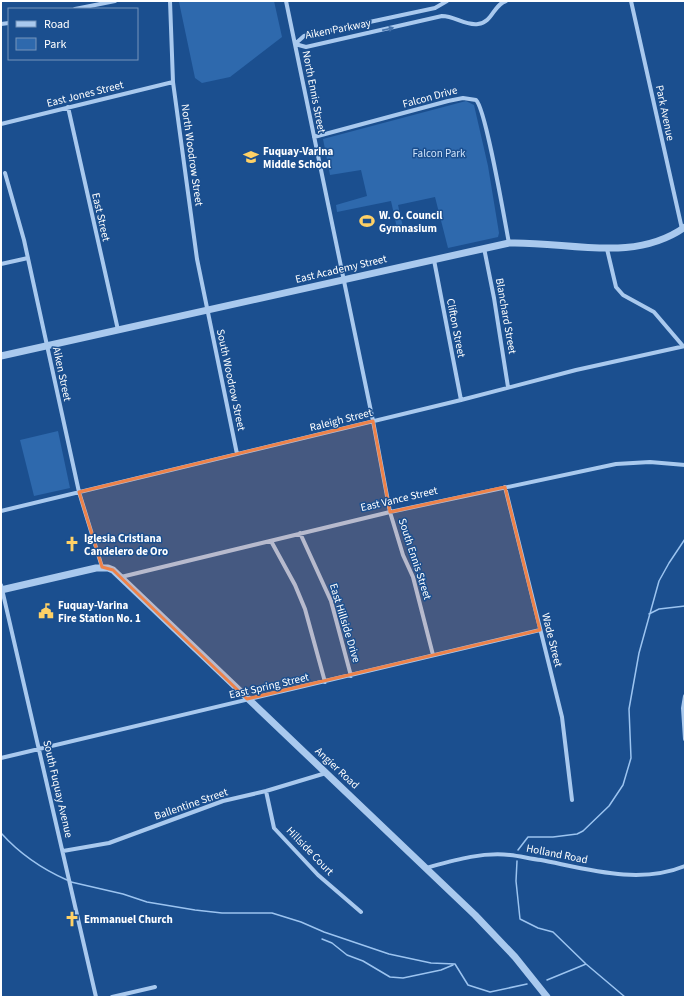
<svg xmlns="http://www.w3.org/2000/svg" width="686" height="998" font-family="'Source Sans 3',sans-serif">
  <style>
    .green { fill: #2e69ad }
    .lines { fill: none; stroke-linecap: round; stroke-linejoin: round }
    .stream { stroke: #9cc4f0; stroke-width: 1.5 }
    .minor { stroke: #a9c9ee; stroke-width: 4 }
    .tertiary { stroke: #a9c9ee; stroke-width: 7 }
    .oneway { fill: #4674ac }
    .marked { fill: #ee8249; fill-opacity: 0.2; stroke: #ee8249; stroke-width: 3; stroke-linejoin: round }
    .labels { text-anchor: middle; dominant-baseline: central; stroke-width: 3; stroke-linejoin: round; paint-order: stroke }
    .street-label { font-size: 11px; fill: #fff; stroke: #1b4f8f }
    .poi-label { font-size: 11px; font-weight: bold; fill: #fff; stroke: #1b4f8f; text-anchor: start }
    .park-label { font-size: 11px; fill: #cfe3fa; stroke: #1b4f8f }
  </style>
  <rect width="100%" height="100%" fill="#1b4f8f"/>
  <path class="green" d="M 185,1 L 274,1 L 282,37 L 230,77 L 202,83 L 195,78 L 179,2 Z
    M 466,101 L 474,105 L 488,166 L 499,233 L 498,237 L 448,248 L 435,197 L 398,205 L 403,227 L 397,228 L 391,201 L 337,212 L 336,205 L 367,196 L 361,170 L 330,175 L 323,139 Z
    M 58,431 L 70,488 L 34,496 L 20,440 Z"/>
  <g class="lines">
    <path class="stream" d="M 649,614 L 659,609 L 685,606
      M 1,833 C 19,853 42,869 67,880
      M 518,850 L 528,837 L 553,837 L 577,834 L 583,831 L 609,806 L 623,785 L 631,758 L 629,709 L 639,653 L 659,581 L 669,563 L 685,539
      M 517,861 L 516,881 L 520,919 L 538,928 L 553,932 L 586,964 L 625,997
      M 71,882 L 123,894 L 147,902 L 195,910 L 222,913 L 272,913 L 301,922 L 324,932 L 389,954 L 431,963 L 455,964 L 468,985 L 490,992 L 527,984
      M 322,939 L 332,943 L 347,955 L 363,961 L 390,977 L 403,978 L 441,970 L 453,965
      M 547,980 L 586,964"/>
    <path class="minor" d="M 170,1 L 173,82 L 197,259 L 237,454
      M 286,1 L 373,421 L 390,512 L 403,555 L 413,577 L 433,655
      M 631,1 L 682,229
      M 75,9 L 115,1
      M 1,24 L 9,23
      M 295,44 L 306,47 L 442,16 C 455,16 465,26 478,24 C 493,22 493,5 506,1
      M 295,44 L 304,36 L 435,8 L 447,1
      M 68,107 L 118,330
      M 1,124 L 173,82
      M 314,137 L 448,101 L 463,98 L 476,100 C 486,109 505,223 509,243
      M 5,173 L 24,240 L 79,492 L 102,567
      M 484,248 L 494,298 L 508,387
      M 607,249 L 616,287 L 623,295 L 654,312 L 683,346
      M 434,260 L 461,400
      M 1,264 L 28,258
      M 505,487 L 562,717 L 572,800
      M 1,511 L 461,400 L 576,370 L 685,346
      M 300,533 L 331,601 L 351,676
      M 271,541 L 295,585 L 305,609 L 325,682
      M 121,577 L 390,512 L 616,464 L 650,462 L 685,465
      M 1,585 L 96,997
      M 685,696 L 683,708 L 685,739
      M 1,758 L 540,630
      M 266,791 L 274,828 L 318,875 L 361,912
      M 63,851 L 109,843 L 223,801 L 266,791 L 326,773
      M 426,868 C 455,860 481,852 510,855 C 520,856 531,859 541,860 C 587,869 639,885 685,866
      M 112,997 L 155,987"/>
    <path class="tertiary" d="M 1,356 L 509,243 C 567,241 633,264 685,227
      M 1,590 L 96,568 L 108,568 L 113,570 L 475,915 L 515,957 L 547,997"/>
  </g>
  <defs><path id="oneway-solid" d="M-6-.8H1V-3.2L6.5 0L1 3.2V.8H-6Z"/></defs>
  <use class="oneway" href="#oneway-solid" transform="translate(388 29) rotate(-13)"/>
  <path class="marked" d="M 373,421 L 390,512 L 505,487 L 540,630 L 247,699 L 113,570 L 102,567 L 79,492 Z"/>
  <defs>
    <g id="school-bare" transform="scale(1.2)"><path d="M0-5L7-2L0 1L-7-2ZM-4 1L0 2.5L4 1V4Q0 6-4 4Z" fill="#ffd166" stroke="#1b4f8f" stroke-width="2.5" paint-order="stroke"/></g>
    <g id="stadium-bare" transform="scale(1.2)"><path d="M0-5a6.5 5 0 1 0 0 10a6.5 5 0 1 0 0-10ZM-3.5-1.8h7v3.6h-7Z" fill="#ffd166" stroke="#1b4f8f" stroke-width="2.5" paint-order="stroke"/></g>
    <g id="church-bare" transform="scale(1.2)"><path d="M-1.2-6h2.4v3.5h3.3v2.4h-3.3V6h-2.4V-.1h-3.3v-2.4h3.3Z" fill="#ffd166" stroke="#1b4f8f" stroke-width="2.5" paint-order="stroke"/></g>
    <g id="civic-bare" transform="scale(1.2)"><path d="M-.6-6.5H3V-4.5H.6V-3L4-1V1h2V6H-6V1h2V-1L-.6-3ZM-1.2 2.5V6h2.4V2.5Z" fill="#ffd166" stroke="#1b4f8f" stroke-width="2.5" paint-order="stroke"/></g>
  </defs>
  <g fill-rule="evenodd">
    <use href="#school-bare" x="251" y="157"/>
    <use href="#stadium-bare" x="367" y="221"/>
    <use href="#church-bare" x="72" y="544"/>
    <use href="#civic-bare" x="46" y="611"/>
    <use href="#church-bare" x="72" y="919"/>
  </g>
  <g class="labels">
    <g class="street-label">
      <text transform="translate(338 29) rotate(-11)">Aiken Parkway</text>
      <text transform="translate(314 92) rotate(79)">North Ennis Street</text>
      <text transform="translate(85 94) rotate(-14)">East Jones Street</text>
      <text transform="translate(430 97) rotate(-15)">Falcon Drive</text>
      <text transform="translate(665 113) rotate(78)">Park Avenue</text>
      <text transform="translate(192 155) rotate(82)">North Woodrow Street</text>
      <text transform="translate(101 217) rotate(77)">East Street</text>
      <text transform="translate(341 269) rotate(-13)">East Academy Street</text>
      <text transform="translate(506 316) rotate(80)">Blanchard Street</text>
      <text transform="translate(456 328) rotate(79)">Clifton Street</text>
      <text transform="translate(62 374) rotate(78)">Aiken Street</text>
      <text transform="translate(231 380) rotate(78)">South Woodrow Street</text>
      <text transform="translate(341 420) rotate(-14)">Raleigh Street</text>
      <text transform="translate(399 499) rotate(-13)">East Vance Street</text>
      <text transform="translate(415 559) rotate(72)">South Ennis Street</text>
      <text transform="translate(345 623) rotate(73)">East Hillside Drive</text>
      <text transform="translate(552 640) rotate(76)">Wade Street</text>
      <text transform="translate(269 686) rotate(-13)">East Spring Street</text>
      <text transform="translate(337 768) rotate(43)">Angier Road</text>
      <text transform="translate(58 789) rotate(77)">South Fuquay Avenue</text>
      <text transform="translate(191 804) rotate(-19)">Ballentine Street</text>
      <text transform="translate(310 851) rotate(46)">Hillside Court</text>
      <text transform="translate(557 854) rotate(11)">Holland Road</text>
    </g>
    <g class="poi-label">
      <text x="263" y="151">Fuquay-Varina<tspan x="263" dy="13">Middle School</tspan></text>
      <text x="379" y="215">W. O. Council<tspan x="379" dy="13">Gymnasium</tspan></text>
      <text x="84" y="538">Iglesia Cristiana<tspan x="84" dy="13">Candelero de Oro</tspan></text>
      <text x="58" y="605">Fuquay-Varina<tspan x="58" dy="13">Fire Station No. 1</tspan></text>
      <text x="84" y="919">Emmanuel Church</text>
    </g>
    <g class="park-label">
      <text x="439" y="153">Falcon Park</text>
    </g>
  </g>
  <rect width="686" height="998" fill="none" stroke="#ffffff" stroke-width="4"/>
  <rect x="8" y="8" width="130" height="52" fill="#1b4f8f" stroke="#7695bc"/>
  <rect x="16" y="21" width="20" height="6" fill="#a9c9ee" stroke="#7695bc"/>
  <text x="44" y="28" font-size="12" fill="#ffffff">Road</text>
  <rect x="16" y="38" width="20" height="12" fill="#2e69ad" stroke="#7695bc"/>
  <text x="44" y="48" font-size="12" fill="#ffffff">Park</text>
</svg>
